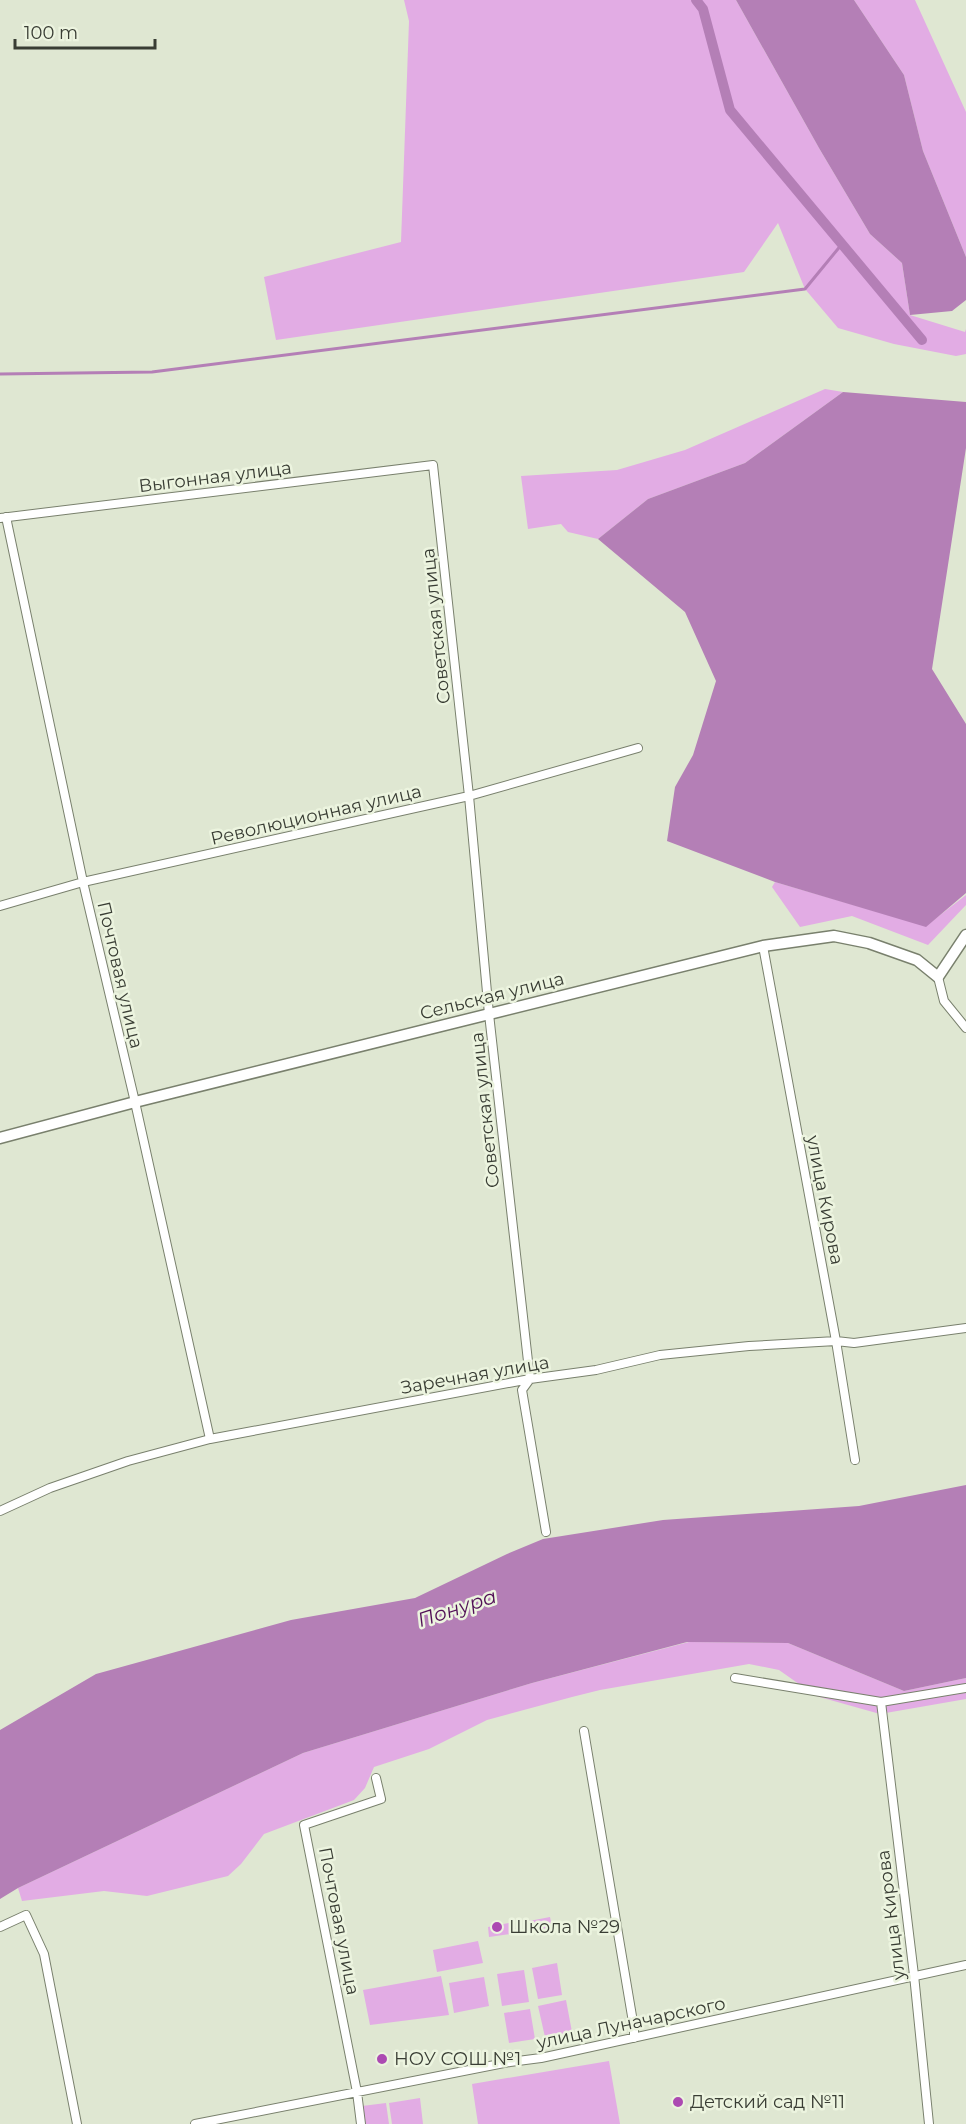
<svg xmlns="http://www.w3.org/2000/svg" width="966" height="2124" font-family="Montserrat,sans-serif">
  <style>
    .green { fill: #e2ace4 }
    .water { fill: #b47fb6 }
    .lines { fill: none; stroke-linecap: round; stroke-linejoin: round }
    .stream { stroke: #b47fb6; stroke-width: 3 }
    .canal { stroke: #b47fb6; stroke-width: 10 }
    .street-casing { stroke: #79806d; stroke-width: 10 }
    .secondary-casing { stroke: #79806d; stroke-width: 13 }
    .street { stroke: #fff; stroke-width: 8 }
    .secondary { stroke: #fff; stroke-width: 10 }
    .poi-dot { fill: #ac4ab2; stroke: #ecf4df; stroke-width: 2 }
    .labels { text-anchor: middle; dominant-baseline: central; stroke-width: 5; stroke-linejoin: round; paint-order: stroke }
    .street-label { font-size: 18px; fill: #393d34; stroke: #ecf4df }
    .poi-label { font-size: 18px; fill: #393d34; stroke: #ecf4df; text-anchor: start }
    .water-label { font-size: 20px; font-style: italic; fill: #510f56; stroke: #ecf4df }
  </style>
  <rect width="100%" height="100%" fill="#dfe7d2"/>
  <path class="green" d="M 404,0 L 736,0 L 819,148 L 870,234 L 902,263 L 910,315 L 965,332 L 966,329 L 966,354 L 956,356 L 894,344 L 838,328 L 805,289 L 778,223 L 744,272 L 276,340 L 264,277 L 401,242 L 409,21 Z
    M 854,0 L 915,0 L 966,112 L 966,257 L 923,151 L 904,75 Z
    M 825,389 L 843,392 L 745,463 L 648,499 L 598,539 L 568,532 L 561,524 L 528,529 L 521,476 L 617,470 L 685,450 Z
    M 775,882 L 926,926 L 966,895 L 966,905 L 928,945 L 852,916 L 800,927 L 772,887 Z
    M 689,1642 L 788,1643 L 904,1691 L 966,1678 L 966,1699 L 880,1714 L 816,1696 L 779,1670 L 749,1664 L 600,1690 L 572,1697 L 487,1720 L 429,1749 L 374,1767 L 365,1788 L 354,1800 L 264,1834 L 241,1864 L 228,1876 L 147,1896 L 104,1891 L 22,1901 L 18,1888 L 303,1753 L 532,1683 Z
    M 550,1917 L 552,1927 L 526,1932 L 524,1922 Z
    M 514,1922 L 516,1933 L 489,1937 L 488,1927 Z
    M 478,1941 L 483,1963 L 437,1972 L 433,1950 Z
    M 557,1963 L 562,1995 L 538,1999 L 532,1968 Z
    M 524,1970 L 529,2002 L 502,2006 L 497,1974 Z
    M 441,1976 L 449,2015 L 370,2025 L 363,1990 Z
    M 484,1977 L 489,2006 L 454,2013 L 449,1983 Z
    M 566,2000 L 572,2032 L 545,2037 L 538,2006 Z
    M 530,2009 L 535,2039 L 509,2043 L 504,2013 Z
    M 609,2061 L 620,2124 L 478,2124 L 472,2084 Z
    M 420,2098 L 423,2124 L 392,2124 L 389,2103 Z
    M 386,2103 L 389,2124 L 365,2124 L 362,2106 Z"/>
  <path class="water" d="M 736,0 L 854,0 L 904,75 L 923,151 L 966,257 L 966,300 L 952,311 L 910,315 L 902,263 L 870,234 L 819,148 Z
    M 843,392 L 966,402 L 966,448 L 932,669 L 966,724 L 966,893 L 926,927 L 775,882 L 667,841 L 675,787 L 693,755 L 716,681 L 685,612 L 598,539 L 648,499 L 745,463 Z
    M 966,1485 L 966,1678 L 904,1691 L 788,1643 L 687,1642 L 532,1683 L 303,1753 L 18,1888 L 0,1899 L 0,1730 L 96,1674 L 291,1620 L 415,1598 L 507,1554 L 543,1539 L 663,1520 L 859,1506 Z"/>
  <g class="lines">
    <path class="stream" d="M 0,374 L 152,372 L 805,289 L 842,244"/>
    <path class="canal" d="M 696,0 L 703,9 L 730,110 L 922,340"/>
    <g class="street-casing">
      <path id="street" d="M 6,517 L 83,882 L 135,1102 L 210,1439
        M 0,518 L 433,465 L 469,796 L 489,1014 L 530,1379 L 522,1390 L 546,1532
        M 0,906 L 83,882 L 469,796 L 638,748
        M 763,946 L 836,1341 L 855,1460
        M 938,977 L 944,1001 L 966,1028
        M 0,1511 L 50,1488 L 128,1461 L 210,1439 L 530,1379 L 596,1370 L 660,1355 L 749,1346 L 836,1341 L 854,1343 L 966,1328
        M 735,1678 L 881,1702 L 966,1688
        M 881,1702 L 914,1975 L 929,2124
        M 584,1731 L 634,2028 L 634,2038
        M 0,1927 L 26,1915 L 44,1954 L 77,2124
        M 195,2124 L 510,2062 L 541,2058 L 966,1965
        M 361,2124 L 357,2092 L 304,1825 L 381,1799 L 376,1778"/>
    </g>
    <g class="secondary-casing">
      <path id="secondary" d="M 0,1138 L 135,1102 L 763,946 L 834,936 L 869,943 L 917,960 L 938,977 L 966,935"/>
    </g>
    <use href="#street" class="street"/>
    <use href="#secondary" class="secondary"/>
  </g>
  <g class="poi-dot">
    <circle cx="497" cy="1927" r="6"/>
    <circle cx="382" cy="2059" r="6"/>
    <circle cx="678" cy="2102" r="6"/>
  </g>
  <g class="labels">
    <g class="street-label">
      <text transform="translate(215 477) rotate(-7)">Выгонная улица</text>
      <text transform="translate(436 626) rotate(-96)">Советская улица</text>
      <text transform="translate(316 815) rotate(-13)">Революционная улица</text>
      <text transform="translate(120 975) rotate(77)">Почтовая улица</text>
      <text transform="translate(492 996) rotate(-14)">Сельская улица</text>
      <text transform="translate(485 1110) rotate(-96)">Советская улица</text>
      <text transform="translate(825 1200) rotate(79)">улица Кирова</text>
      <text transform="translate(475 1375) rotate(-10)">Заречная улица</text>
      <text transform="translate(891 1915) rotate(-97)">улица Кирова</text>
      <text transform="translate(339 1921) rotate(79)">Почтовая улица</text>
      <text transform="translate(631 2023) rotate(-12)">улица Луначарского</text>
    </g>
    <g class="poi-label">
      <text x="509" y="1927">Школа №29</text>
      <text x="394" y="2059">НОУ СОШ №1</text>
      <text x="690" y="2102">Детский сад №11</text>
    </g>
    <g class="water-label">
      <text transform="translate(457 1608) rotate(-18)">Понура</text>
    </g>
  </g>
  <path d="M15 39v9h140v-9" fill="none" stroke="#393d34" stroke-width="3"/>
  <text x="24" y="39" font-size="18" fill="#393d34" stroke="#ecf4df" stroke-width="4.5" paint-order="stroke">100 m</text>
</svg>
